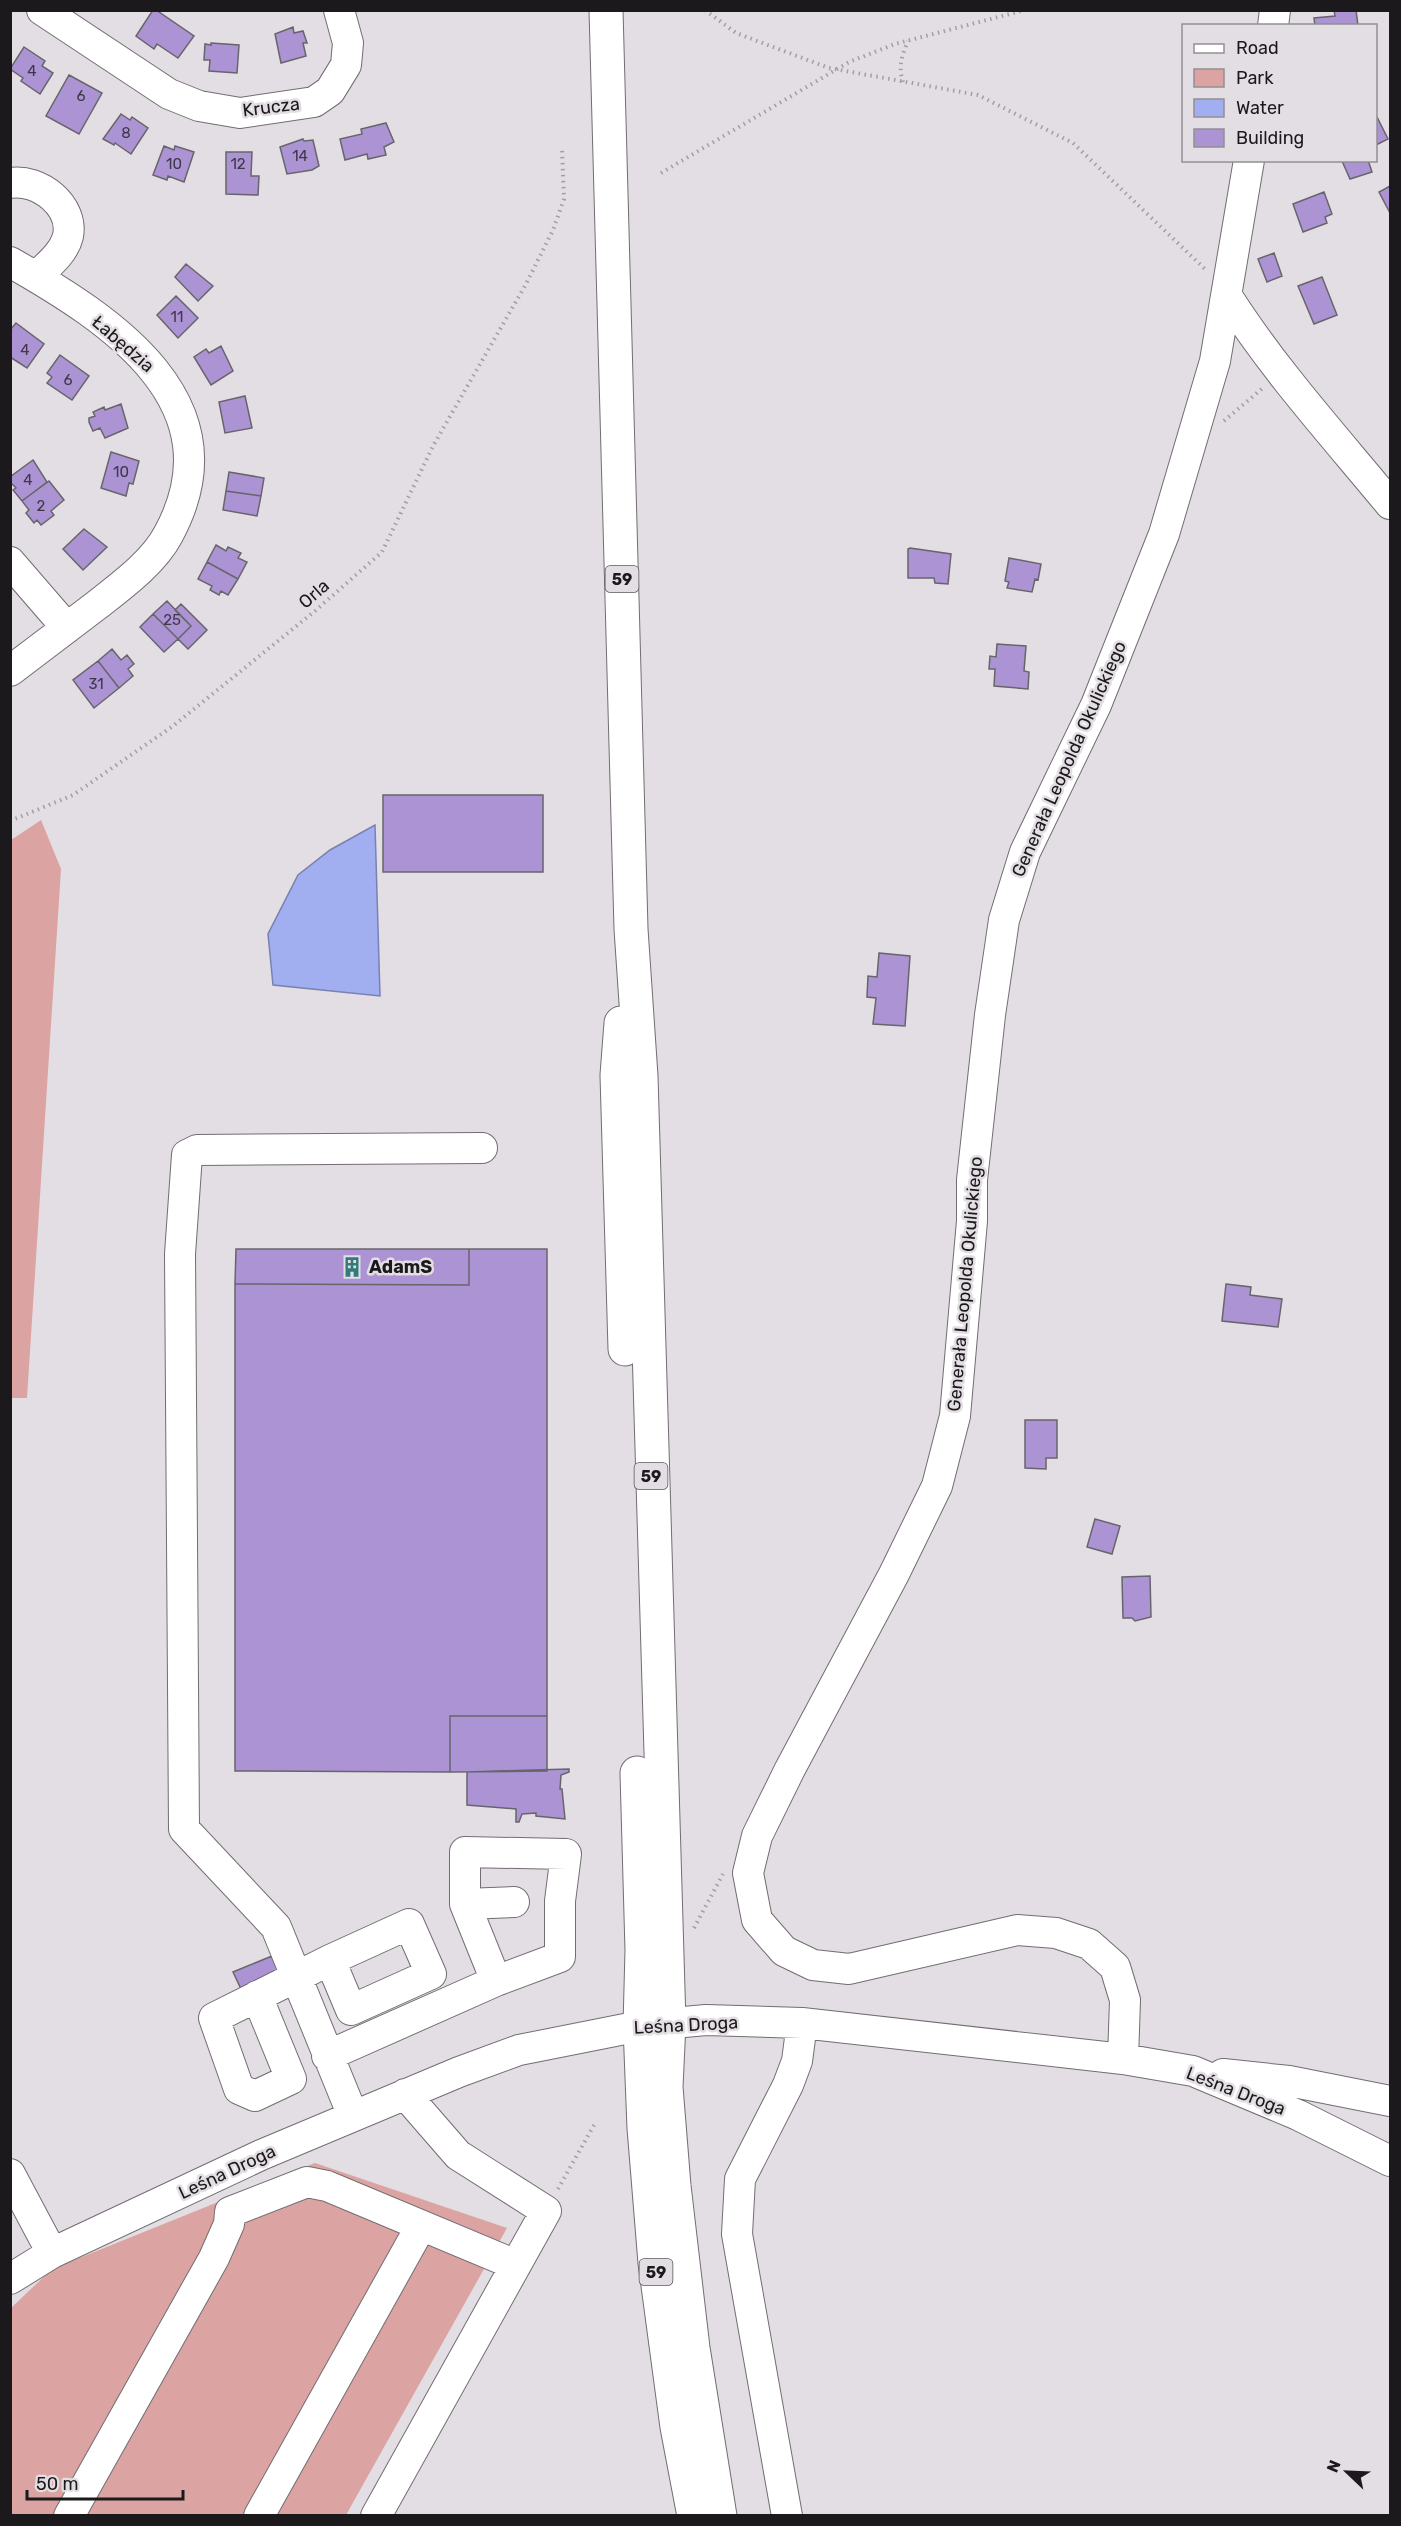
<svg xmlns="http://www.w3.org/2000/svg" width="1401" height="2526" font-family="Rubik,sans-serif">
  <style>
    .green { fill: #dba3a2 }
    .water { fill: #a1aef0; stroke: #7981b0; stroke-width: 1.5 }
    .building { fill: #ac93d4; stroke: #67656b; stroke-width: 1.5 }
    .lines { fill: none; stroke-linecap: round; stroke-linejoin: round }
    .minor-casing { stroke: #726d72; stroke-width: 32 }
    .major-casing { stroke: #726d72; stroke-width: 35 }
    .path { stroke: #a29ea2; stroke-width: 4; stroke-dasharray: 1.5 4.5; stroke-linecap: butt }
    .minor { stroke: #fff; stroke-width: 30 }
    .major { stroke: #fff; stroke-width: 33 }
    .labels { text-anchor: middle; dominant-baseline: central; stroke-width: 5; stroke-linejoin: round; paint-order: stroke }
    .number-label { font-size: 15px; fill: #3f3849 }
    .shield { fill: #e3dee3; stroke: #575457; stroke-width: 1.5 }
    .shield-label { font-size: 16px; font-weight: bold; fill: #1b191b }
    .street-label { font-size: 18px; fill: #1b191b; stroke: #e3dee3 }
    .poi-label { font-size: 18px; font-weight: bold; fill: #1b191b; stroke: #e3dee3; text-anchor: start }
  </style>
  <rect width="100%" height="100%" fill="#e3dee3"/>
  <path class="green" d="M 41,820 L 61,869 L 27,1398 L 11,1398 L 11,840 Z
    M 315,2163 L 507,2228 L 346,2515 L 11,2516 L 11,2308 L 52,2269 Z"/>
  <path class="water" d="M 375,825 L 380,996 L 273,985 L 268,934 L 298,875 L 330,850 Z"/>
  <path class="building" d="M 153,10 L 156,10 L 194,36 L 178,58 L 157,44 L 154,49 L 136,36 Z
    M 1334,10 L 1356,10 L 1358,26 L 1315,26 L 1314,18 L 1335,16 Z
    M 293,27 L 294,33 L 303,31 L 307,43 L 303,43 L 306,56 L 281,63 L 275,34 Z
    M 211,43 L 239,45 L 237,73 L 209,71 L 210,60 L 204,60 L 205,44 L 211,45 Z
    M 24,47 L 45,61 L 42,66 L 53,73 L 40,94 L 21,81 L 23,78 L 10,69 Z
    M 69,75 L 102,93 L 79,134 L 46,116 Z
    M 121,114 L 130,120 L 132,117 L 148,128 L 131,154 L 115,143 L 114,145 L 103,139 Z
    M 1377,117 L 1388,139 L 1376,145 L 1376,118 Z
    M 386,123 L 394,142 L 384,147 L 386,155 L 368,159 L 367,154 L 345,160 L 340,139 L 362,134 L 361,129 Z
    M 303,139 L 304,141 L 313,140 L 319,166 L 312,170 L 287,174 L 280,147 Z
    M 164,146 L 174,150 L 175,146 L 194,152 L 184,182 L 168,176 L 167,180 L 153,175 Z
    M 226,152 L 252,152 L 251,176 L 259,176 L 258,195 L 226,194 Z
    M 1368,160 L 1372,172 L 1350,179 L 1342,161 Z
    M 1390,186 L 1390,213 L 1379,192 Z
    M 1324,192 L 1332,214 L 1325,217 L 1327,223 L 1303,232 L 1293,204 Z
    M 1274,253 L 1282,276 L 1267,282 L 1258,259 Z
    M 186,264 L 213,286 L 198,301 L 175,277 Z
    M 1322,277 L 1337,315 L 1314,324 L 1298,286 Z
    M 176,296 L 198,318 L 178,338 L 157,315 Z
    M 16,323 L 44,344 L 27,368 L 10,357 L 10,330 Z
    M 221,346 L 233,371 L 211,385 L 194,357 L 206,349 L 209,353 Z
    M 60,355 L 89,376 L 72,400 L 47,383 L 52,377 L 47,373 Z
    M 245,396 L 252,428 L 225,433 L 219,402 Z
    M 121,404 L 128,428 L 105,438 L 100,428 L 93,431 L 89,422 L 89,418 L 95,416 L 93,412 L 104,407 L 105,410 Z
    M 111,452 L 139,461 L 133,484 L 129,483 L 126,496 L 101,488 Z
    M 33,460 L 47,482 L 22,501 L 13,490 L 16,488 L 10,482 L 10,477 Z
    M 229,472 L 264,478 L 261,496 L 226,491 Z
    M 49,481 L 64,500 L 51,511 L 54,515 L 41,525 L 37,520 L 34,523 L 26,513 L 29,510 L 22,501 Z
    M 226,491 L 261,496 L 257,516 L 223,510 Z
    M 84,529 L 107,547 L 83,570 L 63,549 Z
    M 216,545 L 226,551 L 228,547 L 241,553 L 238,558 L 247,562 L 238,579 L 207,562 Z
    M 910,548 L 951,554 L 948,584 L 935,583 L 934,578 L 908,578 L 908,549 Z
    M 1009,558 L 1041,564 L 1038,580 L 1035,579 L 1032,592 L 1007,588 L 1009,582 L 1005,581 Z
    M 207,562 L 238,579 L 228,595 L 221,591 L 219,595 L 210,590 L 212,586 L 198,579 Z
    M 167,601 L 191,626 L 178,639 L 153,614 Z
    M 181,604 L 207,630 L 188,649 L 178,639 L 191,626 L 175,610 Z
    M 153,614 L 178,639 L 164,652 L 140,627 Z
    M 997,644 L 1026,646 L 1024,671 L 1029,672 L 1028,689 L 994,686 L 995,669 L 989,669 L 990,656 L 996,657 Z
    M 112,649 L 121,660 L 127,655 L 134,664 L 128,669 L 133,676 L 119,688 L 98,661 Z
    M 98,661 L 119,688 L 94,708 L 73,680 Z
    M 383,795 L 543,795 L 543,872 L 383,872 Z
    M 879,953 L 910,956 L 905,1026 L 873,1024 L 876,998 L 867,997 L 868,976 L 877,977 Z
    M 236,1249 L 469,1249 L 469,1285 L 235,1284 Z
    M 469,1249 L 547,1249 L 547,1716 L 450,1716 L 450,1772 L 235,1771 L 235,1284 L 469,1285 Z
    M 1226,1284 L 1251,1287 L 1250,1295 L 1282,1299 L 1278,1327 L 1222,1321 Z
    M 1025,1420 L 1057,1420 L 1057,1458 L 1046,1458 L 1046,1469 L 1025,1468 Z
    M 1095,1519 L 1120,1526 L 1112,1554 L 1087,1547 Z
    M 1150,1576 L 1151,1617 L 1135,1621 L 1132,1618 L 1123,1618 L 1122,1577 Z
    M 450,1716 L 547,1716 L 547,1771 L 450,1772 Z
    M 569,1769 L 569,1772 L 561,1775 L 560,1789 L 562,1789 L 565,1819 L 536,1816 L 536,1813 L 522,1814 L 519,1822 L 516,1822 L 516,1809 L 467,1805 L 467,1772 Z
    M 272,1956 L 279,1972 L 241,1989 L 233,1972 Z"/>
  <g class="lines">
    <g class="minor-casing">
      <path id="minor" d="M 42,10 L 169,94 L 199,106 L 240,113 L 314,102 L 330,91 L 346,65 L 348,43 L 339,10
        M 1273,26 L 1275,10
        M 10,183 C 39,178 74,206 68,236 C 64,253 48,265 36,277
        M 10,262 C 112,320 240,403 168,535 C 153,563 121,586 97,605 C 68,627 39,649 10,671
        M 1227,296 C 1274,370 1334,436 1390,504
        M 10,562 L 67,628
        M 465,1904 L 514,1902
        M 257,1996 L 291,2079 L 255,2096 L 239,2089 L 214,2018 L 330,1960 L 409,1924 L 431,1974 L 351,2010 L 330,1960
        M 327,2056 L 496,1981 L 560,1957 L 560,1901 L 566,1854 L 465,1852 L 465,1904 L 496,1981
        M 1123,2059 L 1125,2000 L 1115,1967 L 1089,1944 L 1056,1933 L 1017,1930 L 849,1969 L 813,1965 L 784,1951 L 757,1920 L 748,1873 L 757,1836 L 790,1769 L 894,1574 L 937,1486 L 955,1416 L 972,1221 L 972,1180 L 990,1015 L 1004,920 L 1025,852 L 1096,705 L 1164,534 L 1215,361 L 1249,160
        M 1223,2074 L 1289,2081 L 1390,2101
        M 353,2116 L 276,1927 L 184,1829 L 180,1254 L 187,1155 L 197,1150 L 482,1148
        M 10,2174 L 52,2253
        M 10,2279 L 52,2253 L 261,2155 L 459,2072 L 519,2050 L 640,2026 L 706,2020 L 802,2023 L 1123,2059 L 1193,2071 L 1298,2115 L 1390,2161
        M 69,2516 L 214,2258 L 229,2224 L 230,2212 L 307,2182 L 327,2186 L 516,2265
        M 259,2516 L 421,2226
        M 376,2516 L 546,2211 L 458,2155 L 405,2094
        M 787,2516 L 737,2234 L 740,2179 L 788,2085 L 797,2061 L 802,2023"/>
    </g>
    <g class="major-casing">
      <path id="major" d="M 606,10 L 631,929 L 641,1076 L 669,2023 L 666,2087 L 674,2186 L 693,2348 L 720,2516
        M 621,1023 L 617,1075 L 625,1349
        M 637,1773 L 642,1950 L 640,2026 L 644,2128 L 655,2263 L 677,2427 L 694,2516"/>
    </g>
    <path class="path" d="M 705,10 L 736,33 L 829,68 L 978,95 L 1073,143 L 1205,269
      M 903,82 C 898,66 902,55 908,41
      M 661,173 L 849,62 L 895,44 L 1025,10
      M 1224,421 L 1264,387
      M 10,821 L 73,795 L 173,726 L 315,611 L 382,552 L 433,446 L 526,284 L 553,230 L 564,199 L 562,149
      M 694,1928 L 723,1874
      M 558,2189 L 594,2125"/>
    <use href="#minor" class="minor"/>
    <use href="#major" class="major"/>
  </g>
  <defs>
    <g id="building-bare" transform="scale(1.62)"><path d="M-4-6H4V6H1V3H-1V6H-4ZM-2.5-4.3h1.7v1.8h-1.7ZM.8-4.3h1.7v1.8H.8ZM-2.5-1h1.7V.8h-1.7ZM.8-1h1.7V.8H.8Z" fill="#317b7c" stroke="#e3dee3" stroke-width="2.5" paint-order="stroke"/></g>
  </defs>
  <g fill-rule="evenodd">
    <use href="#building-bare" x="352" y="1267"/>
  </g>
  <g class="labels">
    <g class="number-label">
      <text x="32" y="71">4</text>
      <text x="81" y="96">6</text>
      <text x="126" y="133">8</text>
      <text x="300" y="156">14</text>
      <text x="174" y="164">10</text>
      <text x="238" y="164">12</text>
      <text x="177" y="317">11</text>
      <text x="25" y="350">4</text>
      <text x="68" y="380">6</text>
      <text x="121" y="472">10</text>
      <text x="28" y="480">4</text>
      <text x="41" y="506">2</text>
      <text x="172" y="620">25</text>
      <text x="96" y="684">31</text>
    </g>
    <g class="shield">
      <rect x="605.5" y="566" width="33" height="26" rx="4.5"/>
      <rect x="634.5" y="1463" width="33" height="26" rx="4.5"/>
      <rect x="639.5" y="2259" width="33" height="26" rx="4.5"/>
    </g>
    <g class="shield-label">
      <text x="622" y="579">59</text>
      <text x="651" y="1476">59</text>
      <text x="656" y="2272">59</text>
    </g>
    <g class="street-label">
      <text transform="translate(271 107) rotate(-7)">Krucza</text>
      <text transform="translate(123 344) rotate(41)">Łabędzia</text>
      <text transform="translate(314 594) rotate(-41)">Orla</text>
      <text transform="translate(1069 759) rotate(-66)">Generała Leopolda Okulickiego</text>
      <text transform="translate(965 1284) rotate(-85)">Generała Leopolda Okulickiego</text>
      <text transform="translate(686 2025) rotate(-3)">Leśna Droga</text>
      <text transform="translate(1236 2091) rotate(21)">Leśna Droga</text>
      <text transform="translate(227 2172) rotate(-25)">Leśna Droga</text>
    </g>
    <g class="poi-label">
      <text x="369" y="1267">AdamS</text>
    </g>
  </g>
  <rect width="1401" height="2526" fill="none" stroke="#1b191b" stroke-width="24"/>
  <rect x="1182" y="24" width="195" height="138" fill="#e3dee3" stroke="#938f93" stroke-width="1.5"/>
  <rect x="1194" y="44" width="30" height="9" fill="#ffffff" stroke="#938f93" stroke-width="1.5"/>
  <text x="1236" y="54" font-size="18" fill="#1b191b">Road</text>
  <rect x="1194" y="69" width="30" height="18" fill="#dba3a2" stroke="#938f93" stroke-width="1.5"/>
  <text x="1236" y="84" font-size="18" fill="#1b191b">Park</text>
  <rect x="1194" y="99" width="30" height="18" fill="#a1aef0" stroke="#938f93" stroke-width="1.5"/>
  <text x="1236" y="114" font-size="18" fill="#1b191b">Water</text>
  <rect x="1194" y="129" width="30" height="18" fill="#ac93d4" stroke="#938f93" stroke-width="1.5"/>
  <text x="1236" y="144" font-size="18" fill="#1b191b">Building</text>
  <g transform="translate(1347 2472) rotate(293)" stroke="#e3dee3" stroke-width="4.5" paint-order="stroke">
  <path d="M0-4.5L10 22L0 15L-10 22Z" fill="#1b191b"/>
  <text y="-9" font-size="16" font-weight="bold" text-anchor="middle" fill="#1b191b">N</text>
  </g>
  <path d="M27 2490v9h156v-9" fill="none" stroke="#1b191b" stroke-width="3"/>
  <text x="36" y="2490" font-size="18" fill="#1b191b" stroke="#e3dee3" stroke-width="4.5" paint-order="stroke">50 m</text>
</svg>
